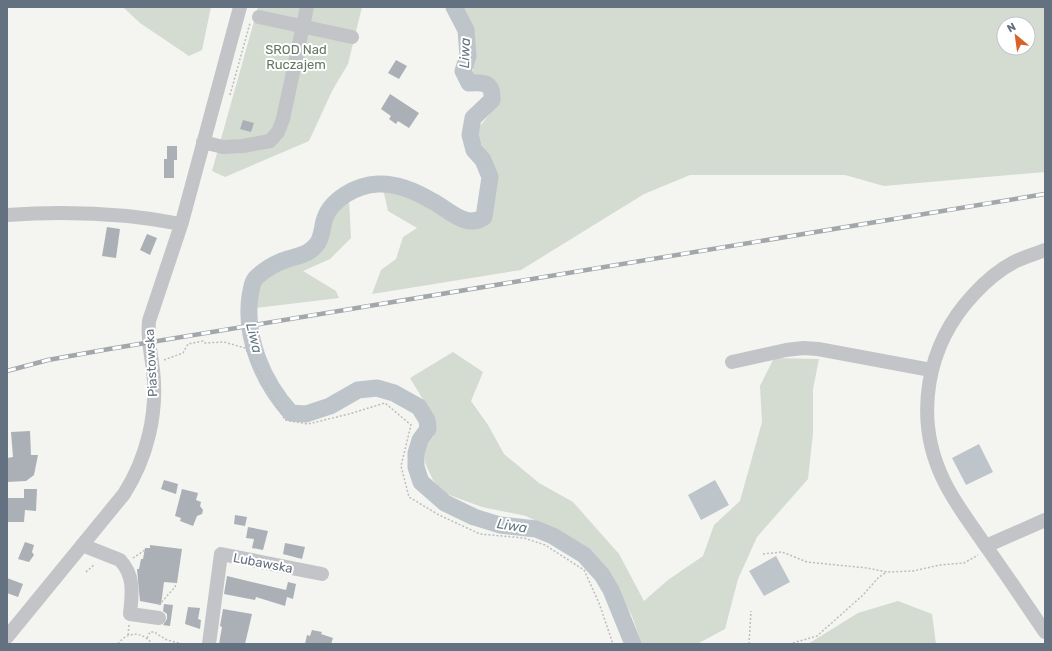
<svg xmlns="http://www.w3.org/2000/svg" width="1052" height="651" font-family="Rubik,sans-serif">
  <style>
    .green { fill: #d4dbd1; fill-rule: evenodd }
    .water { fill: #bdc5cb }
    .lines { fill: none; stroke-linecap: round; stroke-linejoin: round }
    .river { stroke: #bdc5cb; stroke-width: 17 }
    .building { fill: #aab0b6 }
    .path { stroke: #bbbdbf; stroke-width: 1.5; stroke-dasharray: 2 2; stroke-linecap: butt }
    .minor { stroke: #c2c4c8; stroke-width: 14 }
    .rail-casing { stroke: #a2a7ac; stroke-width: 4.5 }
    .rail { stroke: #fff; stroke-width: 3; stroke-dasharray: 9; stroke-linecap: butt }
    .labels { text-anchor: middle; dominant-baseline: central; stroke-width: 4; stroke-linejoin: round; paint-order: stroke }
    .park-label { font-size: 13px; fill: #657763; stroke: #fff }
    .street-label { font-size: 13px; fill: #647180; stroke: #fff }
    .water-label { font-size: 14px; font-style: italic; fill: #657984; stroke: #fff }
  </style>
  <rect width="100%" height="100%" fill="#f4f4f0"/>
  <path class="green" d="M 123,7 L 211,7 L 202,50 L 189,56 L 140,23 Z
    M 258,7 L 362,7 L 348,64 L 332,91 L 309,141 L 225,177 L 212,171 Z
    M 460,7 L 1045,7 L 1045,172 L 884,186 L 845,175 L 690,175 L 644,194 L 521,270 L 372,294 L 381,270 L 396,259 L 403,237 L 417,228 L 388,211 L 383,189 L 425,203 L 452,223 L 481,225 L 491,218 L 494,176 L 476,131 L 499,102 L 492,80 L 473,78 L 473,27 ZM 1004,24 L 1028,24 L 1028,48 L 1004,48 Z
    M 349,199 L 351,238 L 330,259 L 303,271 L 336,291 L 339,298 L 256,308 L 259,285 L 285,264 L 309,258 L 327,240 L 335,212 Z
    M 453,352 L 483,372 L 471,401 L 488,425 L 504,454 L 539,483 L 573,502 L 619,554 L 644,601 L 668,580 L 703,556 L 714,525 L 740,501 L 762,422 L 760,386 L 774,358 L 819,359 L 813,389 L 813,433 L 808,479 L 757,537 L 738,579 L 725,629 L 697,644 L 642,644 L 632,616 L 611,578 L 593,558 L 575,541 L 526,516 L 482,507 L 444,493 L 433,480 L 426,465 L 423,450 L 434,436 L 433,416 L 410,378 Z
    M 898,601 L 932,614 L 936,644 L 808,644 L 858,613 Z"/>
  <path class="water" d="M 979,444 L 993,472 L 966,485 L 952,458 Z
    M 715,480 L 729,505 L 701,520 L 688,495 Z
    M 776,556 L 790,582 L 764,596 L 749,571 Z"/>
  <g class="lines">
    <path class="river" d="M 454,7 L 466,30 L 468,56 L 463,71 L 469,83 C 484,82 493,82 492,100 L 473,118 L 470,135 L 474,150 L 483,160 L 490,177 L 484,217 C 466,230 447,208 432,201 C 417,192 396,183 378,184 C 357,185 330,199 324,221 C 322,229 322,237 317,244 C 309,255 299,255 288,259 C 278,262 267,268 259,275 C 251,281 252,288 250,296 C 244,338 263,382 291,413 L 306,414 L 330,406 L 358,390 L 377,388 L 394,393 L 419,407 L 427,420 L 428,429 L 420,440 L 416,453 L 416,467 L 421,482 L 445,503 L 474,517 L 500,525 L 536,529 L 553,536 L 584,555 L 602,575 L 611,590 L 633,644"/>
  </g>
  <path class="building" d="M 396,60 L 407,66 L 399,79 L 388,73 Z
    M 390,94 L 419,113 L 409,128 L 398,121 L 396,124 L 389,119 L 391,116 L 381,109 Z
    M 243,120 L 254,123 L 251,132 L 240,129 Z
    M 167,146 L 177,146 L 177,160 L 174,160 L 174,178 L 164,178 L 164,159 L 167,159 Z
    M 107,227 L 120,229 L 116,258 L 102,256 Z
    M 147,234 L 157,238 L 150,255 L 140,250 Z
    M 30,431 L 31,455 L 38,455 L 34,475 L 26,481 L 7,482 L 7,458 L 13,457 L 11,432 Z
    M 164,480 L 178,484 L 176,494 L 161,489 Z
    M 24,489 L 37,489 L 36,511 L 25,510 L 24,522 L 7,522 L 7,498 L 24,498 Z
    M 182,489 L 198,493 L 196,500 L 201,502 L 200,506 L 203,510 L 202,514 L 197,516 L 193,526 L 180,521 L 181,518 L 175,516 Z
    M 235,515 L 247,517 L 245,526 L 234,524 Z
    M 248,527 L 268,531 L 263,550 L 252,548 L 254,539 L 246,538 Z
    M 25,542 L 34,545 L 32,552 L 34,555 L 29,562 L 18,559 Z
    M 285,543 L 305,547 L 302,559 L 283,554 Z
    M 150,545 L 182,549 L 177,583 L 164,582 L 161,605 L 140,601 L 137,569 L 139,569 L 141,559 L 143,559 L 145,548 L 150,548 Z
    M 227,576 L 286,590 L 288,582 L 296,584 L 293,599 L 287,597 L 285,606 L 256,597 L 255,600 L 224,594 Z
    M 7,578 L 23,584 L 18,597 L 7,593 Z
    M 164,604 L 173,605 L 170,626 L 163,625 L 167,619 L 167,614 L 163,611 Z
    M 188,607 L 200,608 L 198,619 L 201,620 L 200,629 L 185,624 Z
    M 223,609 L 252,614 L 245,644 L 219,644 L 222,627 L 220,626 Z
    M 312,630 L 322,632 L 321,634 L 333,638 L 331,644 L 305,644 L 307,635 L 310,636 Z"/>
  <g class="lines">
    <path class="path" d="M 230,95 L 250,23
      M 164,360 L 183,353 L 188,344 L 203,341 L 205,343 L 224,342 L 245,348 L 285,420 L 308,424 L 349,414 L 385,403 L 411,425 L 401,466 L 409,497 L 439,515 L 480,534 L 524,538 L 545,545 L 584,570 L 599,603 L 613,644
      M 763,554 L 782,552 L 807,562 L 867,568 L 887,572 L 913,571 L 940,565 L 964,563 L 978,555
      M 133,558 L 145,550
      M 86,572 L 95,564
      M 159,605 L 175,587 L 176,583
      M 128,635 L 129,625
      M 147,638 L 150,632 L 154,632 L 167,640 L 183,644
      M 118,644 C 127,631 143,631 152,644
      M 749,644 L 751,611
      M 789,644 L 817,636 L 863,595 L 879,577 L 887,572"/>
    <path class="minor" d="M 259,17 L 352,37
      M 203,142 L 223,147 L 243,146 L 270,141 L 278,132 L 283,119 L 307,7
      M 7,215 C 64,211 125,213 181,224
      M 1045,250 C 1035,254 1024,257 1014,262 C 999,270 985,282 974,294 C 926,345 913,418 944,481 C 955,504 971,524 985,545 C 1006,574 1025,603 1045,632
      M 732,362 L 786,350 L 803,348 L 818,349 L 931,370
      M 82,545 L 120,560 C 135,576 132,594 130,614 L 159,618
      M 986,546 L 1045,520
      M 7,637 L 124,494 C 147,458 158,413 153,370 C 151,353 147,338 149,321 L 182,222 L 240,7
      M 209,644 L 221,554 L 322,574"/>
    <g class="rail-casing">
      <path id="rail" d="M 7,371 L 48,360 L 109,349 L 1045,194"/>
    </g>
    <use href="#rail" class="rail"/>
  </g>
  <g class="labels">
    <g class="park-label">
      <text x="296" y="49">SROD Nad<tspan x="296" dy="15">Ruczajem</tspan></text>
    </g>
    <g class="street-label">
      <text transform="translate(151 363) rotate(-93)">Piastowska</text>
      <text transform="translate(263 563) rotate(11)">Lubawska</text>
    </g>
    <g class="water-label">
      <text transform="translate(465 53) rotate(-88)">Liwa</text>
      <text transform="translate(254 338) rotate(76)">Liwa</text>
      <text transform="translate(512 526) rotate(9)">Liwa</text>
    </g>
  </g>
  <rect width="1052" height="651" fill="none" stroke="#647180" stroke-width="16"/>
  <g transform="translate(1016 36) rotate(331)"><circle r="19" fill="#ffffff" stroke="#c1c6cc"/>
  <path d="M0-3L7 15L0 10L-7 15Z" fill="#d9622b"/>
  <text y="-6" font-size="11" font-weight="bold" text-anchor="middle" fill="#647180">N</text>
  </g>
</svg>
